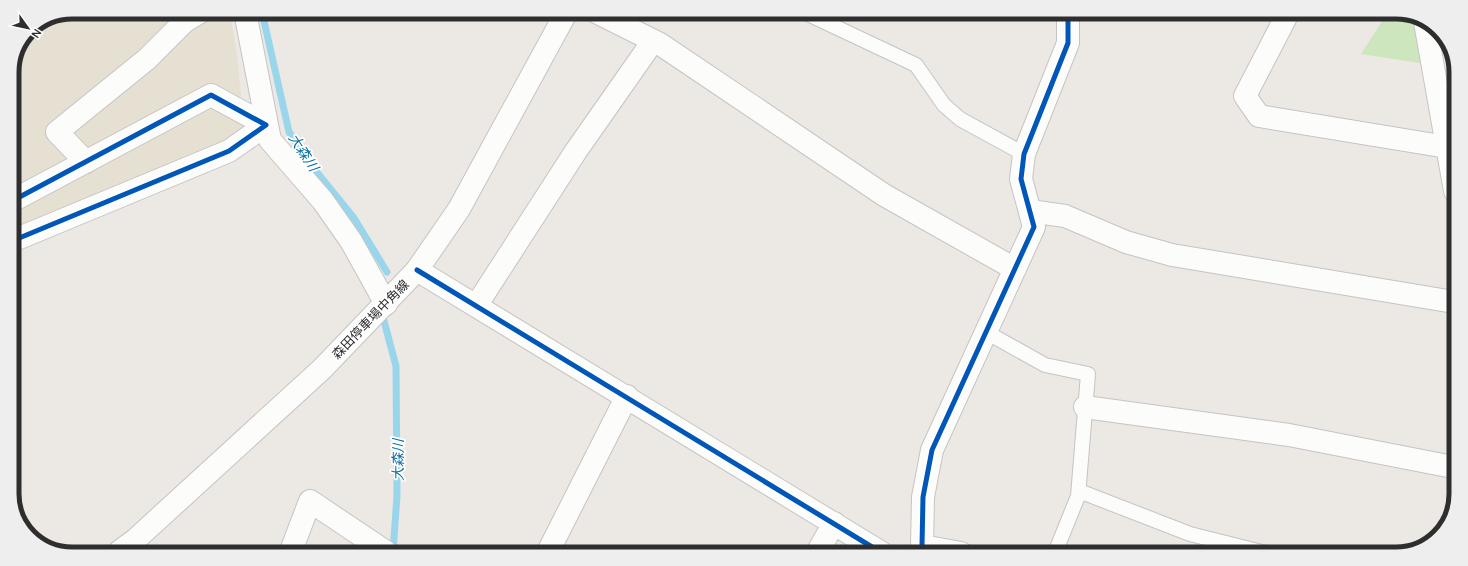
<svg xmlns="http://www.w3.org/2000/svg" width="1468" height="566" font-family="Manrope,'Noto Sans JP',sans-serif">
  <style>
    .education { fill: #e6e0d3 }
    .park { fill: #cee6be }
    .lines { fill: none; stroke-linecap: round; stroke-linejoin: round }
    .stream { stroke: #99d6ec; stroke-width: 7 }
    .building { fill: url(#building-cross-hatch); stroke: #d7d4d0 }
    .service-casing { stroke: #c5c4c5; stroke-width: 16 }
    .minor-casing { stroke: #c5c4c5; stroke-width: 24 }
    .secondary-casing { stroke: #c5c4c5; stroke-width: 24 }
    .service { stroke: #fcfcfb; stroke-width: 14 }
    .minor { stroke: #fcfcfb; stroke-width: 22 }
    .secondary { stroke: #fcfcfb; stroke-width: 22 }
    .cycleway-casing { stroke: #fff; stroke-width: 8 }
    .cycleway { stroke: #0057b8; stroke-width: 5 }
    .labels { text-anchor: middle; dominant-baseline: central; stroke-width: 3.5; stroke-linejoin: round; paint-order: stroke }
    .street-label { font-size: 13px; fill: #2e2e2e; stroke: #fff }
    .water-label { font-size: 14px; font-style: italic; fill: #0d6fa3; stroke: #fff }
    .rim { fill: none; stroke: #2e2e2e; stroke-width: 5 }
  </style>
  <defs>
    <pattern id="building-cross-hatch" width="8" height="8" patternUnits="userSpaceOnUse"><rect width="8" height="8" fill="#d1cecb"/><path d="M0 0l8 8M0 8l8-8" fill="none" stroke="#b4b1af"/></pattern>
  </defs>
  <rect width="100%" height="100%" fill="#ece8e4"/>
  <path class="education" d="M 72,12 L 230,12 L 237,55 L 244,127 L 234,137 L 12,231 L 12,68 L 30,29 Z"/>
  <path class="park" d="M 1386,15 L 1416,15 L 1425,22 L 1432,65 L 1361,54 Z"/>
  <g class="lines">
    <path class="stream" d="M 262,12 L 289,132 L 311,165 L 354,218 L 387,272
      M 1448,46 L 1456,86
      M 384,321 L 396,366 L 397,496 L 393,552"/>
  </g>
  <path class="building" d="M 55,19 L 19,53 L 30,29 Z"/>
  <g class="lines">
    <g class="service-casing">
      <path id="service" d="M 808,14 L 916,65 L 944,105 L 960,119 L 1024,154
        M 986,332 L 1045,365 L 1088,374 L 1078,496 L 1055,553
        M 1079,491 L 1190,534 L 1270,554"/>
    </g>
    <g class="minor-casing">
      <path id="minor" d="M 245,12 L 270,140 L 323,201 L 351,241 L 386,304
        M 598,13 L 660,44 L 884,195 L 1015,269
        M 1287,15 L 1245,96 L 1259,116 L 1447,147
        M 1425,22 L 1455,191
        M 86,162 L 57,132 L 147,59 L 185,21 L 200,12
        M 12,201 L 211,95 L 266,125 L 229,151 L 12,241
        M 1030,211 L 1065,216 L 1126,242 L 1172,255 L 1454,302
        M 417,270 L 882,553
        M 476,306 L 576,151 L 653,41
        M 1085,407 L 1289,435 L 1453,467
        M 922,546 L 961,553
        M 291,551 L 310,501 L 386,552
        M 548,552 L 627,396
        M 817,553 L 834,523
        M 923,553 L 922,546 L 923,497 L 932,450 L 1034,227 L 1021,179 L 1024,154 L 1068,43 L 1068,14"/>
    </g>
    <g class="secondary-casing">
      <path id="secondary" d="M 120,551 L 135,540 L 322,369 L 417,270 L 459,209 L 566,13"/>
    </g>
    <use href="#service" class="service"/>
    <use href="#minor" class="minor"/>
    <use href="#secondary" class="secondary"/>
    <g class="cycleway-casing">
      <path id="cycleway" d="M 12,201 L 211,95 L 266,125 L 229,151 L 12,241
        M 417,270 L 882,553
        M 923,553 L 922,546 L 923,497 L 932,450 L 1034,227 L 1021,179 L 1024,154 L 1068,43 L 1068,14"/>
    </g>
    <use href="#cycleway" class="cycleway"/>
  </g>
  <g class="labels">
    <g class="street-label">
      <text transform="translate(370 319) rotate(-46)">森田停車場中角線</text>
    </g>
    <g class="water-label">
      <text transform="translate(304 152) rotate(57)">大森川</text>
      <text transform="translate(397 460) rotate(-90)">大森川</text>
    </g>
  </g>
  <path d="M0 0H1468V566H0ZM72 19H1396A53 53 0 0 1 1449 72V494A53 53 0 0 1 1396 547H72A53 53 0 0 1 19 494V72A53 53 0 0 1 72 19Z" fill="#eee" fill-rule="evenodd"/>
  <path class="rim" d="M72 19H1396A53 53 0 0 1 1449 72V494A53 53 0 0 1 1396 547H72A53 53 0 0 1 19 494V72A53 53 0 0 1 72 19Z"/>
  <g transform="translate(28 28) rotate(123)" stroke="#ffffff" stroke-width="3" paint-order="stroke">
  <path d="M0-3L7 15L0 10L-7 15Z" fill="#2e2e2e"/>
  <text y="-6" font-size="11" font-weight="bold" text-anchor="middle" fill="#2e2e2e">N</text>
  </g>
</svg>
